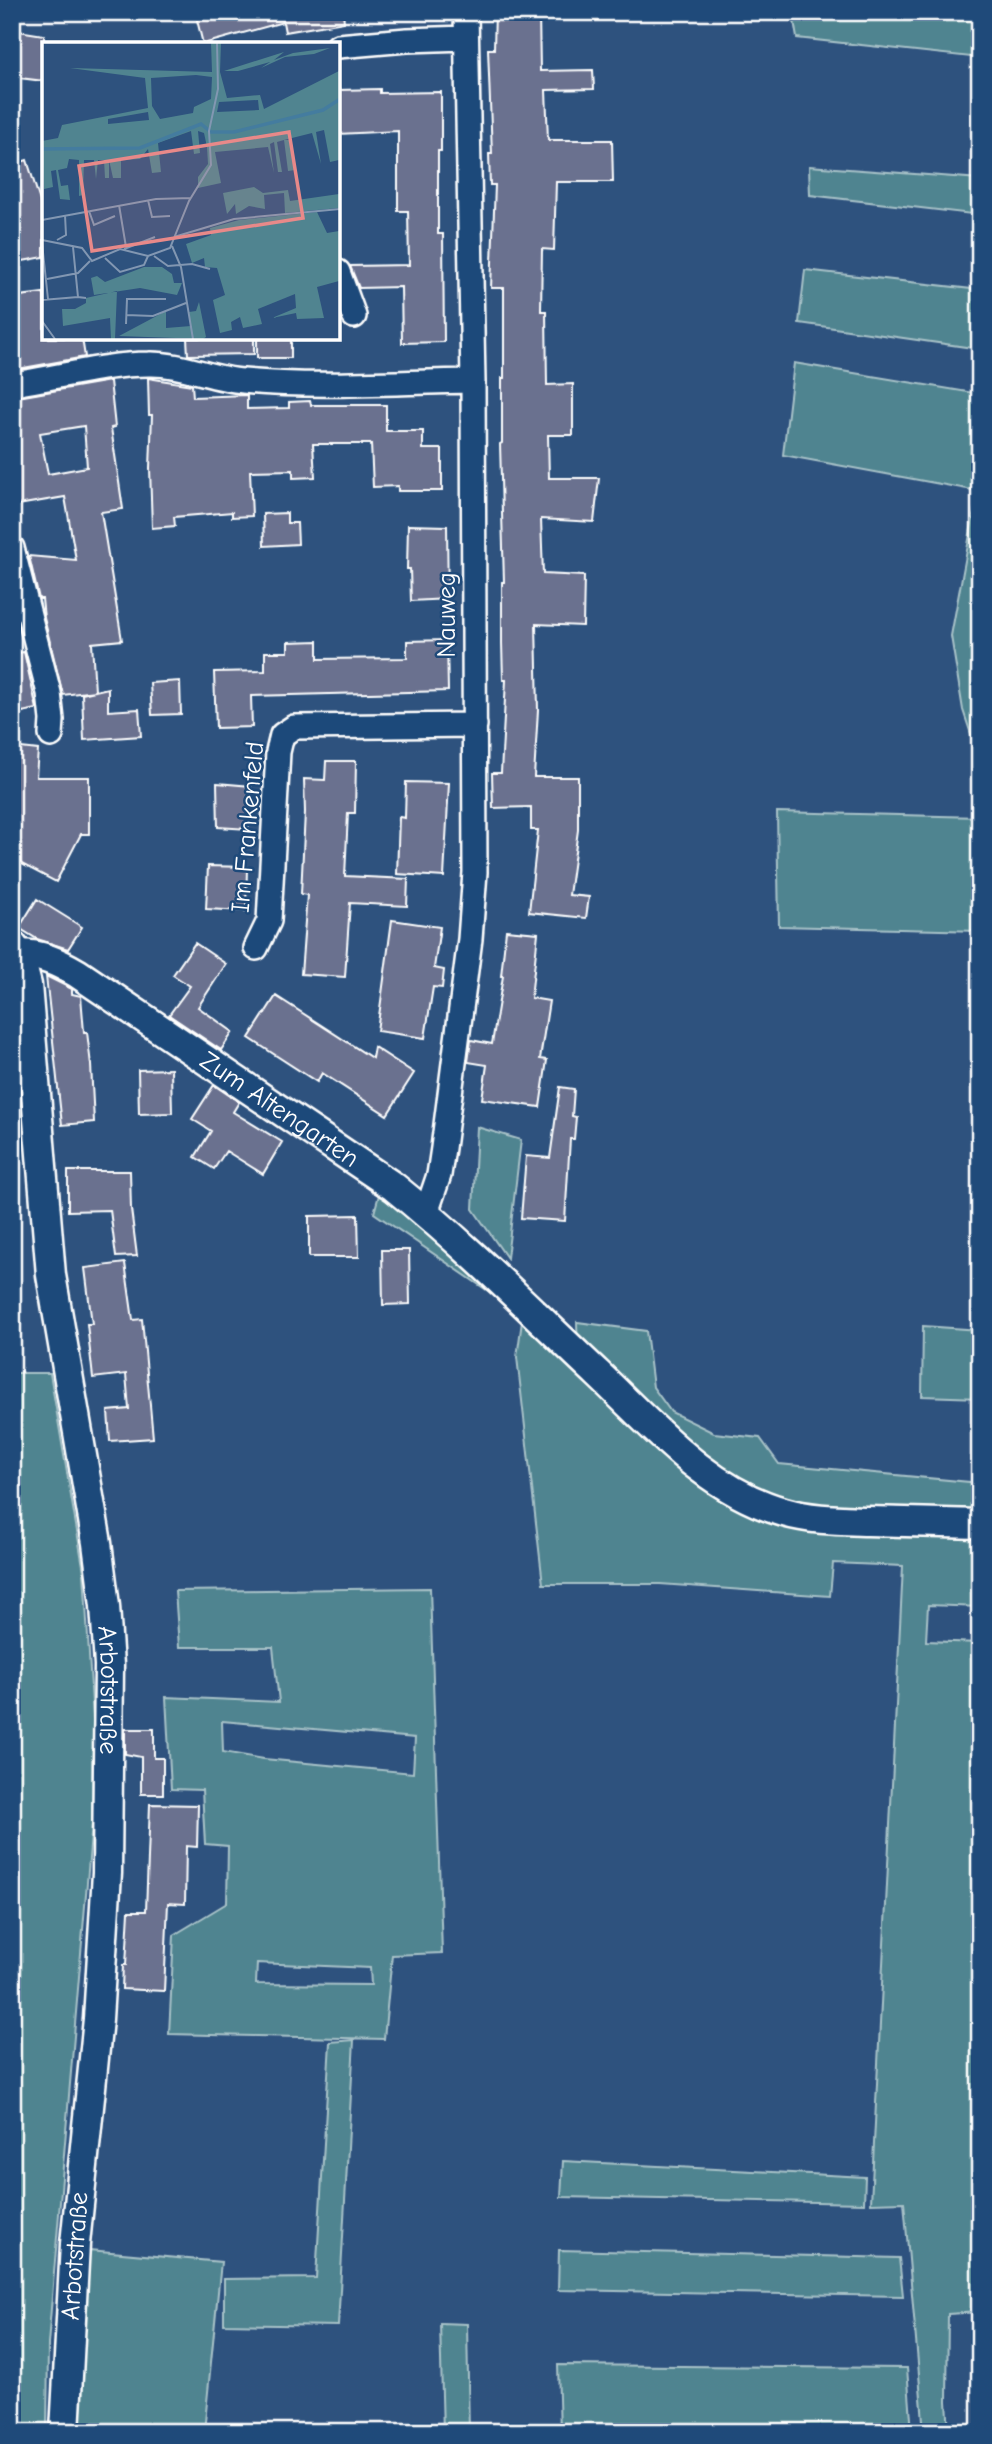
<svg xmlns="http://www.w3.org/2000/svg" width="992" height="2444" font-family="'Comic Neue',sans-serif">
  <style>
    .green { fill: #508490; stroke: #a8c2c8; stroke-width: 2; fill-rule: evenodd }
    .building { fill: #6a718f; stroke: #fff; stroke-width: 2; fill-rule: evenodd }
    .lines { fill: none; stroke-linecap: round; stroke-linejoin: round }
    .minor-casing { stroke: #fff; stroke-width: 28 }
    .tertiary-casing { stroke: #fff; stroke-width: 33 }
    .minor { stroke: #1f4a7a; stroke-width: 23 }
    .tertiary { stroke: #1f4a7a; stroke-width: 28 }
    .labels { text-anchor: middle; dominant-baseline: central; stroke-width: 5; stroke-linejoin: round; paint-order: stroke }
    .street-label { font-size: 26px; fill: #fff; stroke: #1f4a7a }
    .inset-river { fill: none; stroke: #447c9f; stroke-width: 3.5 }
    .inset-road { fill: none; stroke: #8297b2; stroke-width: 2 }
    .view { fill: #e88989; fill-opacity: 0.15; stroke: #e88989; stroke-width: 3.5 }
    .inset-edge { fill: none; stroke: #fff; stroke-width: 3.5 }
  </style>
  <rect width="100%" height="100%" fill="#2e527e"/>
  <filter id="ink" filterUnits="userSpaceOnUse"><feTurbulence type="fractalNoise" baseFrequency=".0143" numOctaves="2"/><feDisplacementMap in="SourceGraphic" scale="14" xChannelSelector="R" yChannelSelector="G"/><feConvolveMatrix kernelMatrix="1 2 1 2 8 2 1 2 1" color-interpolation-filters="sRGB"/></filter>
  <g filter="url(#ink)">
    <path class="green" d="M 766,12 L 980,12 L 980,58 L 797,38 L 793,15 Z
      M 809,166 L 980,179 L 980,215 L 810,195 Z
      M 805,270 L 980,290 L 980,349 L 799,323 Z
      M 794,363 L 980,394 L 980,747 L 974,743 L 963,710 L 951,636 L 978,491 L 783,455 Z
      M 777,812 L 980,817 L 980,931 L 779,926 Z
      M 477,1127 L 521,1140 L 507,1258 L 473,1209 Z
      M 380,1191 L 507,1298 L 494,1295 L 374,1213 Z
      M 523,1314 L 578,1353 L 577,1322 L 646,1331 L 653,1387 L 671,1412 L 714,1433 L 760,1438 L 779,1464 L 980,1483 L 980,1607 L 928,1605 L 926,1641 L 980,1643 L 980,2312 L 948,2314 L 947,2401 L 949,2432 L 924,2432 L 904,2202 L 871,2203 L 903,1566 L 833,1563 L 830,1596 L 660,1584 L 543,1584 L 517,1357 Z
      M 923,1326 L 980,1330 L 980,1398 L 922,1396 Z
      M 12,1373 L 50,1373 L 84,1572 L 93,1720 L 92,1823 L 48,2344 L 47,2432 L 12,2432 Z
      M 430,1588 L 442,1953 L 392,1955 L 384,2039 L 169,2034 L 174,1935 L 227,1903 L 228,1846 L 205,1844 L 202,1790 L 171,1789 L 166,1697 L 279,1702 L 273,1647 L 179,1647 L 175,1591 ZM 222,1721 L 415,1738 L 413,1773 L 264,1759 L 223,1752 ZM 257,1963 L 370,1968 L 371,1985 L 256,1984 Z
      M 354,2040 L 338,2326 L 224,2324 L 224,2279 L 316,2278 L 330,2042 Z
      M 563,2161 L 865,2177 L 864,2203 L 561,2197 Z
      M 89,2250 L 221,2262 L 204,2432 L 78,2432 Z
      M 559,2250 L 899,2258 L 903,2296 L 558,2290 Z
      M 440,2323 L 467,2324 L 469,2432 L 443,2432 Z
      M 558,2365 L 907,2368 L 912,2432 L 560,2432 Z"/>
    <path class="building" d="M 195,12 L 343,12 L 344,22 L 285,32 L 283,22 L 203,44 Z
      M 495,12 L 539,12 L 540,71 L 593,70 L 594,89 L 546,90 L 548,140 L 612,140 L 613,182 L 556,182 L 554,250 L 542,249 L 541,311 L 546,311 L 547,385 L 573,384 L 573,435 L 548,435 L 549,478 L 599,478 L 594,522 L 541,519 L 543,574 L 584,576 L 583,626 L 536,624 L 538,710 L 534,777 L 578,777 L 578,830 L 569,895 L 589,897 L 586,918 L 529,912 L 538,830 L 531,830 L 531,807 L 493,808 L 492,773 L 501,773 L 506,680 L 503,680 L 502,643 L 502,582 L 504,582 L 500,444 L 502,443 L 502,378 L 504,378 L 504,288 L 491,288 L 495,185 L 490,185 L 489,154 L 492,154 L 488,49 L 494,49 Z
      M 12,30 L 44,35 L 44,81 L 12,77 Z
      M 380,89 L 380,93 L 441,92 L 441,151 L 438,151 L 438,234 L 443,234 L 444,342 L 402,343 L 401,287 L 359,288 L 350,266 L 409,265 L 408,211 L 398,211 L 398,131 L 338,134 L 338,90 Z
      M 27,160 L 44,214 L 44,257 L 12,263 L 12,165 Z
      M 44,293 L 44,338 L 82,338 L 85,357 L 12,370 L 12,297 Z
      M 187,338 L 254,338 L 254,354 L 190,355 L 188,355 Z
      M 257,338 L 291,338 L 291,358 L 257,358 Z
      M 148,378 L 192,385 L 193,397 L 247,395 L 247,409 L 289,408 L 289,402 L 310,401 L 311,405 L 386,405 L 386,431 L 423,431 L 423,449 L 442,449 L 442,491 L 398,491 L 398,486 L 373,487 L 371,444 L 313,444 L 315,477 L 293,478 L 293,470 L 250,471 L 252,516 L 232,517 L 232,512 L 174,517 L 175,526 L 152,528 L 150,468 L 152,415 L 149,415 Z
      M 110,381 L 115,427 L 111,428 L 123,509 L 101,512 L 122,640 L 92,643 L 95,691 L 63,695 L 44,618 L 42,599 L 39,599 L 29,556 L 76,560 L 65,497 L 12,506 L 12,398 ZM 84,426 L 87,467 L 48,474 L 40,433 Z
      M 287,513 L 287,523 L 297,523 L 298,544 L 264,546 L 263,514 Z
      M 408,525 L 447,526 L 448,599 L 411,601 L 410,569 L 407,569 Z
      M 447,640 L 448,691 L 251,696 L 252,727 L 216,728 L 214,672 L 265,671 L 265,652 L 288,652 L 288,642 L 318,641 L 318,659 L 407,658 L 407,641 Z
      M 24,652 L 37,709 L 12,714 L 12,654 Z
      M 180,681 L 181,714 L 152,715 L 150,683 Z
      M 108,688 L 108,711 L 139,709 L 141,736 L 84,740 L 82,694 Z
      M 12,747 L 38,750 L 36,777 L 89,777 L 89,834 L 81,834 L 56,882 L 12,859 Z
      M 326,761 L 356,761 L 355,813 L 348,813 L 345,876 L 408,879 L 407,906 L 350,903 L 345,977 L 301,974 L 307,895 L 301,894 L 305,812 L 304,779 L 325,780 Z
      M 406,782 L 449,783 L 444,877 L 397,874 L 399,817 L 405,818 Z
      M 217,783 L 251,786 L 248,829 L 218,827 Z
      M 208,866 L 247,867 L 246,911 L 206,909 Z
      M 37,899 L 82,927 L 68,949 L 37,939 L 19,928 Z
      M 392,920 L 440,927 L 434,968 L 444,970 L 442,988 L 433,987 L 425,1038 L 377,1031 Z
      M 506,930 L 538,933 L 531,998 L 549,1001 L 540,1059 L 547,1060 L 540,1107 L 482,1099 L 487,1065 L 468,1062 L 471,1040 L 492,1044 L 503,976 L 501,976 Z
      M 195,943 L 226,964 L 198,1007 L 233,1032 L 221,1050 L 169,1015 L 190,986 L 173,975 Z
      M 46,976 L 72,989 L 72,994 L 81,996 L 84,1032 L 87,1032 L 91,1065 L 94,1122 L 62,1125 Z
      M 276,996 L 372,1058 L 374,1047 L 414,1073 L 387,1115 L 322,1073 L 317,1082 L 249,1038 Z
      M 171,1069 L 172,1113 L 139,1114 L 138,1070 Z
      M 214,1085 L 239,1102 L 233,1112 L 282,1142 L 263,1174 L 226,1151 L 214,1169 L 195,1157 L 211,1131 L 192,1119 Z
      M 560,1087 L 574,1089 L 572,1116 L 576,1117 L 574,1139 L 570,1139 L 565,1221 L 521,1218 L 526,1156 L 550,1158 Z
      M 68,1171 L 130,1171 L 131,1209 L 137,1256 L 116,1257 L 110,1210 L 68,1211 Z
      M 358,1215 L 359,1257 L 309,1257 L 309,1216 Z
      M 382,1250 L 409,1250 L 410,1304 L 383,1305 Z
      M 125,1263 L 133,1320 L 142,1319 L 153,1438 L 110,1441 L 108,1411 L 129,1409 L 126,1374 L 93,1378 L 87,1324 L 92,1324 L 85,1268 Z
      M 125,1729 L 154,1729 L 154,1758 L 163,1758 L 163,1794 L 141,1794 L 141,1757 L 125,1754 Z
      M 150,1804 L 198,1805 L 197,1847 L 186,1846 L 185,1904 L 168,1903 L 164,1991 L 122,1989 L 123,1965 L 126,1965 L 129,1911 L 146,1911 Z"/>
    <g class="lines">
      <g class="minor-casing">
        <path id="minor" d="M 338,46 L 407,40 L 466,38
          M 338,272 L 354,316
          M 12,384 C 58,378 103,364 149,364 C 181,363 212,379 243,381 C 319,388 397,382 473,381
          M 12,548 L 49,693 L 52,720 L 51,735
          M 256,948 L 269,921 L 278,752 L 282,735 L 294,727 L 475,725
          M 426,1213 L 439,1175 L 443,1148 L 470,939 L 475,872 L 473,381 L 466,12"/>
      </g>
      <g class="tertiary-casing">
        <g id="tertiary">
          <path id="s1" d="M 12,945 L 19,954 L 27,985 L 51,1275 L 97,1543 L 105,1606 L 109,1665 L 107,1873 L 98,2019 L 75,2244 L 65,2432"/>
          <path id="s2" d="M 19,954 C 41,954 58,962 77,973 L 394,1187 C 466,1245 531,1311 598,1374 C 653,1426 708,1491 784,1512 C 811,1520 840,1520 868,1521 C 905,1522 943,1523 980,1524"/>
        </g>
      </g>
      <use href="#minor" class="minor"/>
      <use href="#tertiary" class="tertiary"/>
    </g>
  </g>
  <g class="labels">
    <g class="street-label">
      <text transform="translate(447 615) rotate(-90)">Nauweg</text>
      <text transform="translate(248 827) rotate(-85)">Im Frankenfeld</text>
      <text stroke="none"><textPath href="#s2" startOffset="306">Zum Altengarten</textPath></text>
      <text stroke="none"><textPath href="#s1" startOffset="754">Arbotstraße</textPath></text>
      <text transform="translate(75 2256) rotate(-86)">Arbotstraße</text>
    </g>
  </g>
  <g transform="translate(42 42)">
    <rect width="298" height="298" fill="#2e527e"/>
    <path d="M 169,0 L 179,0 L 178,30 L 185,56 L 218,53 L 222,67 L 297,29 L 297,118 L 288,120 L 282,88 L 274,90 L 279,122 L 270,91 L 242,98 L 247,98 L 253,128 L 246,129 L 242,98 L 235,100 L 240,130 L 236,130 L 232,100 L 228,102 L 232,131 L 226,105 L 173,110 L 179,141 L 156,146 L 156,135 L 166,122 L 165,105 L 162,91 L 156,89 L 158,111 L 152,112 L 149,89 L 116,101 L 119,130 L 110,131 L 106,107 L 98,117 L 79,118 L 79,136 L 71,136 L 67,118 L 67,136 L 63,136 L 62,118 L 56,118 L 54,137 L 52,118 L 42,118 L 41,153 L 37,154 L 37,118 L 27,117 L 25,126 L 16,128 L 19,144 L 26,143 L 28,158 L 18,157 L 14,128 L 9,129 L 11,145 L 2,147 L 0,99 L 16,96 L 20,83 L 106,66 L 103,36 L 28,26 L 170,30 ZM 154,33 L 170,35 L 169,57 L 152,65 L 151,71 L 118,77 L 110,64 L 109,36 ZM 216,58 L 217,68 L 175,70 L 177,60 ZM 106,70 L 107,78 L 66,82 L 66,77 ZM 288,6 L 272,12 L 243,15 L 219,26 L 228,20 L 196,29 L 182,29 L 242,10 L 232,18 L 251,11 ZM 212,145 L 221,151 L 246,148 L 248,159 L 297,152 L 297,166 L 243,171 L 242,151 L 222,153 L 223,167 L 207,164 L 194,172 L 193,162 L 185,172 L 181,151 ZM 275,170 L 285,191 L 297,189 L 297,239 L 275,245 L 282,276 L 255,277 L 254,271 L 230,276 L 254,266 L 253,252 L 216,267 L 220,282 L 201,286 L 198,275 L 189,280 L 190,288 L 178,291 L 171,258 L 183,253 L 175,226 L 163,225 L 162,216 L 150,221 L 144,202 L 169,193 L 168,186 L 197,178 ZM 102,225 L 120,225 L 130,232 L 132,241 L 140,241 L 135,253 L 98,246 L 52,253 L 49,236 L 55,234 L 63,240 ZM 75,249 L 73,297 L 69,297 L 68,276 L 21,284 L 20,267 L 33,267 L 44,261 L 44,256 ZM 157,260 L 164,295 L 161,297 L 77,294 L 124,269 L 124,286 L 149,284 L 147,270 L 154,269 Z" fill="#508490" fill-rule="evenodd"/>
    <path class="inset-river" d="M 0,107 L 98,106 L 159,82 L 169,90 L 192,90 L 281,68 L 298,57"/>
    <path class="inset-road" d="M 106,158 L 110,175 L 128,174M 77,163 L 84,205M 47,169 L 52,183 L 73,174M 0,178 L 114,157 L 149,156M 132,195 L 192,177 L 298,167M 0,198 L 40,206 L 50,219 L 78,207 L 106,214 L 128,206 L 147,159 L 169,123 L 167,89 L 176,47 L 175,0M 15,198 L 24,193 L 23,173M 0,201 L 6,257M 130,204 L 139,225 L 151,297M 31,205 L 36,255 L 44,256M 82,207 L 113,195M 112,214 L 126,224 L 150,222 L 168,227M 63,216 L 78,230 L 102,223 L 106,214M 5,237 L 36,231 L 48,219M 0,258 L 36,255M 84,273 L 111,274 L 144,261M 0,279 L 13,297M 84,282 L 85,257 L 124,257"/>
    <path class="view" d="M 247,90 L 261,176 L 50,209 L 37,124 Z"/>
    <rect width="298" height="298" class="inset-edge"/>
  </g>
  <rect width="992" height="2444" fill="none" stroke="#1f4a7a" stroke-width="42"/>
  <rect x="21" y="21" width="950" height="2402" fill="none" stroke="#fff" stroke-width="2.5" filter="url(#ink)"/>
</svg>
